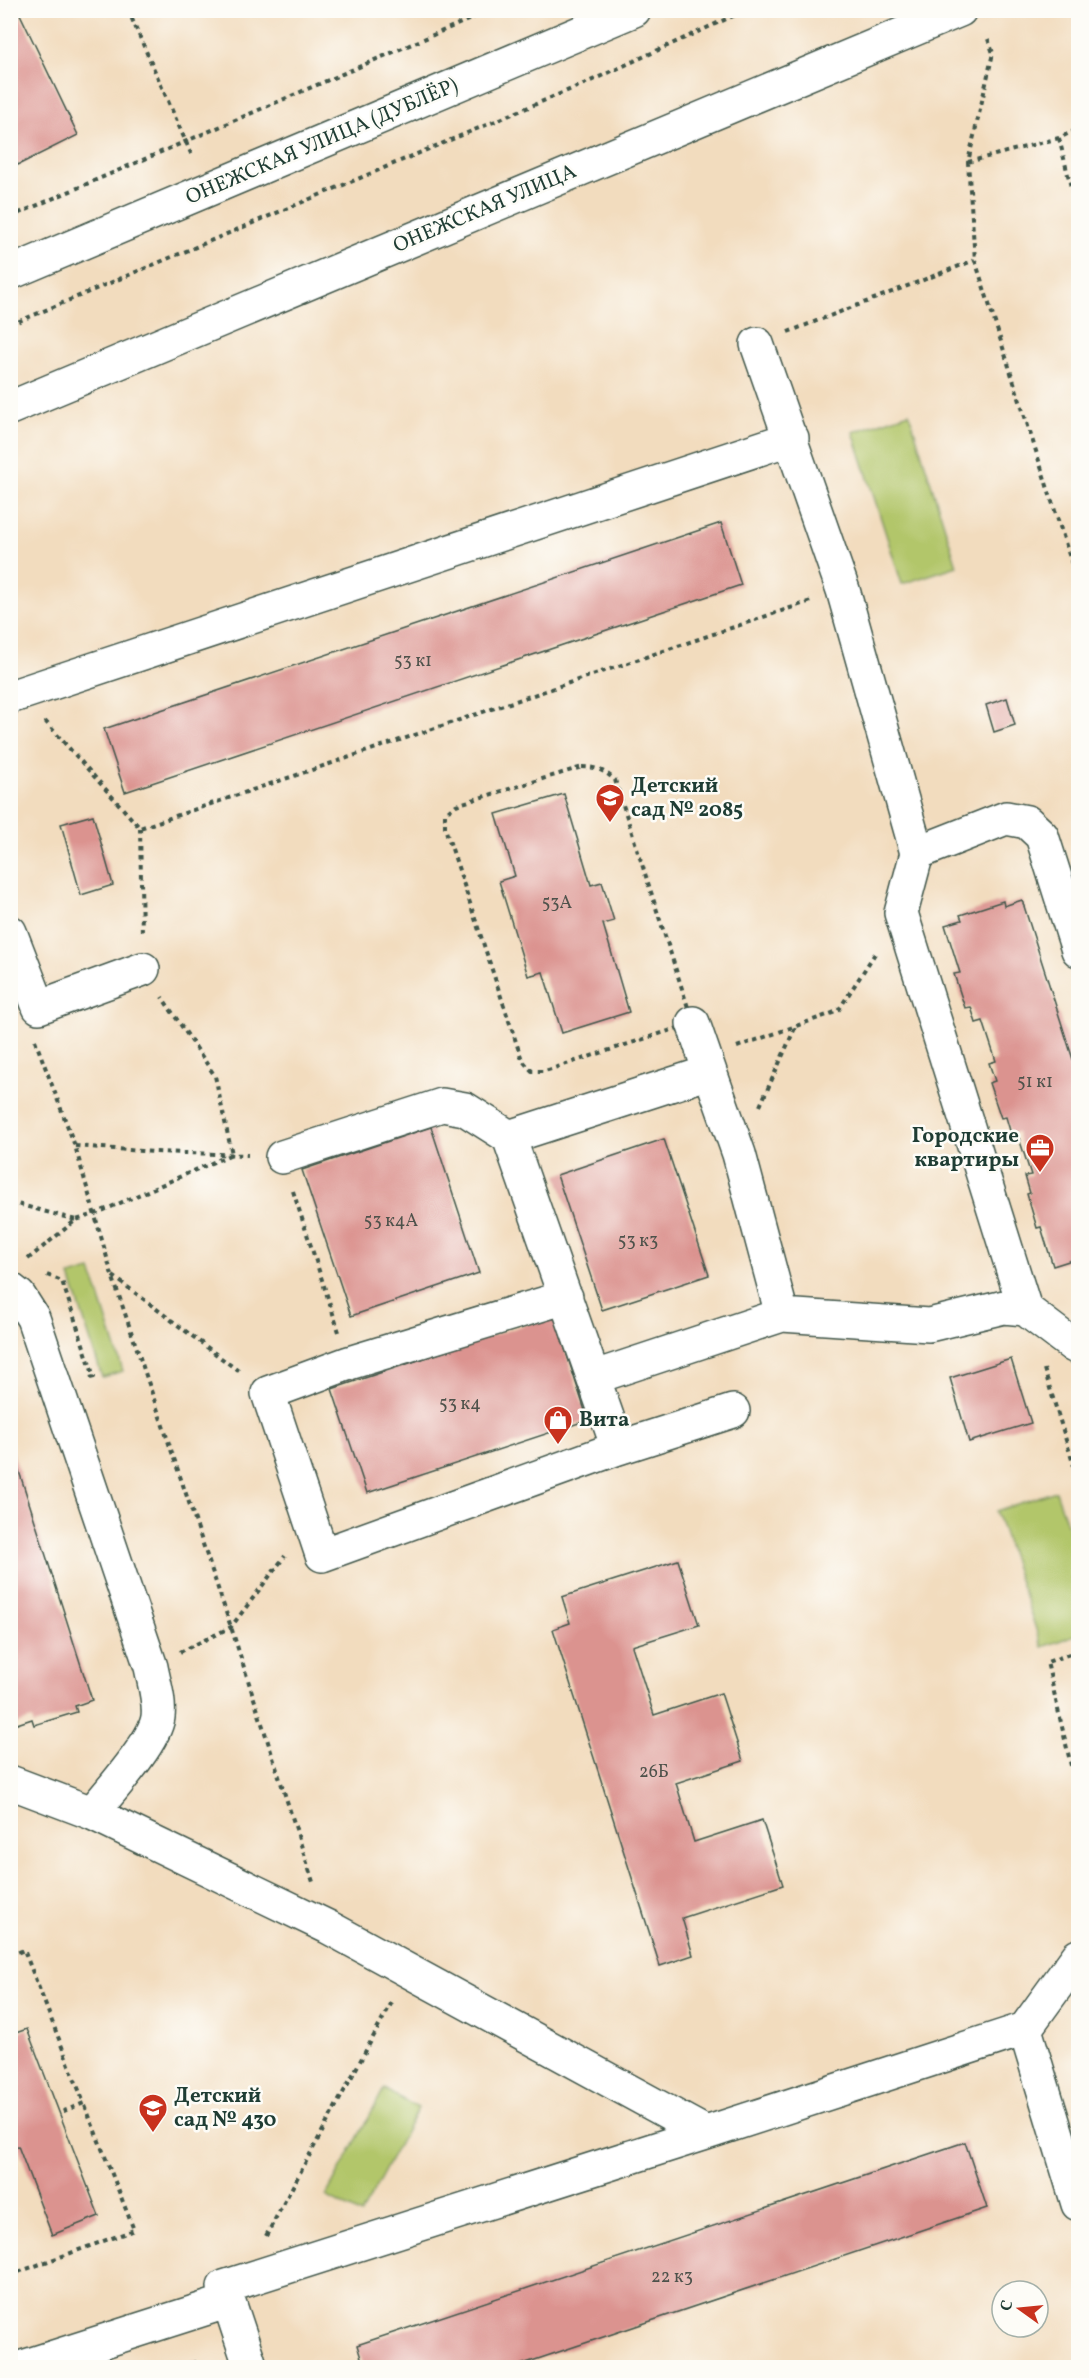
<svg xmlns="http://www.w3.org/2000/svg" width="1089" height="2378" font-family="Vollkorn,serif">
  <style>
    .green { fill: #b2c66a; stroke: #68824f; stroke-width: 1.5 }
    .building { fill: #db938f }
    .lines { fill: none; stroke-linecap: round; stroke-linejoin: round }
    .minor-casing { stroke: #3f5549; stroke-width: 36 }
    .major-casing { stroke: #3f5549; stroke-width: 36 }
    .path { stroke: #3f5549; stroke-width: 4; stroke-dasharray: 4.5 4.5; stroke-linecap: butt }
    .minor { stroke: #fff; stroke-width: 33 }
    .major { stroke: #fff; stroke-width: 33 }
    .labels { text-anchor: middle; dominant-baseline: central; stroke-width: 5; stroke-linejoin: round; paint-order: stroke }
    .number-label { font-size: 18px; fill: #4e524b }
    .street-label { font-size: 21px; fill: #1f3d34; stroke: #fdfcf7 }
    .poi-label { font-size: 21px; font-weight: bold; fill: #1f3d34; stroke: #fdfcf7; text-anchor: start }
  </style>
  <rect width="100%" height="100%" fill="#fdfcf7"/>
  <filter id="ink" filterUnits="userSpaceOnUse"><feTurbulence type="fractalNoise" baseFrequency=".0167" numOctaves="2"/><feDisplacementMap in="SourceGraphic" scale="12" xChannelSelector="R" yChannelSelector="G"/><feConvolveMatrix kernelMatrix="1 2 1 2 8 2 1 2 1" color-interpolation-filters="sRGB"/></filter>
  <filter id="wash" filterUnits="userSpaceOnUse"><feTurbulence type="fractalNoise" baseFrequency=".008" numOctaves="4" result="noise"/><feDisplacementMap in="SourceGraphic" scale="24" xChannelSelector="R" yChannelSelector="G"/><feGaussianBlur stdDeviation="1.35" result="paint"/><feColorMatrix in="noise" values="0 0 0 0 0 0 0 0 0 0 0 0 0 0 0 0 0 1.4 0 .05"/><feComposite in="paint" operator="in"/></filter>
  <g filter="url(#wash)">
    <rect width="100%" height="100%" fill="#f2dcbe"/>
    <path class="green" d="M 909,413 L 957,566 L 902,584 L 853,432 Z
      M 91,1270 L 123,1371 L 102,1377 L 70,1276 Z
      M 1056,1491 L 1078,1557 L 1078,1634 L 1042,1647 L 996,1511 Z
      M 384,2089 L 418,2108 L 361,2215 L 326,2196 Z"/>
    <g id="blocks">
      <path class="building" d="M 10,10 L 18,10 L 78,135 L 18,165 L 10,151 Z
        M 721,523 L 741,585 L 125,792 L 104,729 Z
        M 1007,698 L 1015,725 L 994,732 L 986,705 Z
        M 564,794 L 591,885 L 602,882 L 614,921 L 603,924 L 629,1012 L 562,1033 L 543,972 L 528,976 L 499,881 L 515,876 L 496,814 Z
        M 93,815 L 113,885 L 81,895 L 61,824 Z
        M 1022,900 L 1078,1075 L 1078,1265 L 1074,1266 L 1072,1260 L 1053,1266 L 1041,1227 L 1037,1228 L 1027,1194 L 1030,1193 L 1025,1176 L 1031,1175 L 1017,1132 L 1011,1134 L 1006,1117 L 1001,1118 L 989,1083 L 995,1081 L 989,1063 L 996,1061 L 983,1021 L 976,1023 L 971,1007 L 965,1008 L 954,974 L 960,973 L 945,925 L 962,920 L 960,915 L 1003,901 L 1004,906 Z
        M 431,1127 L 479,1273 L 351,1316 L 302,1170 Z
        M 664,1139 L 709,1275 L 602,1310 L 557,1175 Z
        M 554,1315 L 588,1420 L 367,1493 L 332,1389 Z
        M 1011,1359 L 1031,1423 L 969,1442 L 950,1378 Z
        M 11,1446 L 92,1700 L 75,1706 L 77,1712 L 34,1725 L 32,1719 L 14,1725 L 10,1713 Z
        M 678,1560 L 699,1625 L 632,1646 L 654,1715 L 721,1693 L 743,1761 L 676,1783 L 694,1842 L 762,1820 L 783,1885 L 682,1918 L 693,1955 L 660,1966 L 553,1629 L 570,1623 L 562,1597 Z
        M 27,2029 L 99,2216 L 52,2235 L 18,2146 L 10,2149 L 10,2035 Z
        M 965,2142 L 987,2208 L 511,2368 L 364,2368 L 357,2345 Z
        M 195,2361 L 197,2368 L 177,2368 L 177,2367 Z"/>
    </g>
  </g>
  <g filter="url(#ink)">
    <use href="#blocks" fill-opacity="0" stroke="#3f5549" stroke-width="1.5"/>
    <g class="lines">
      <g class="minor-casing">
        <path id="minor" d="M 10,273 L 634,10
          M 757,344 L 843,590 L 917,853
          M 10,697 L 792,438
          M 10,932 L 39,1007 L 143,969
          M 693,1023 L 710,1072
          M 509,1137 L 618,1448
          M 282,1157 L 442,1105 L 465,1109 L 509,1137 L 710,1072 L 739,1154 L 782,1315
          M 10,1289 L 19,1296 L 33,1318 L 151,1667 C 154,1683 160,1701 158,1717 C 155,1742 109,1792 92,1813
          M 566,1297 L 349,1363 L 268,1393 L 322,1555 L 618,1448 L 733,1411
          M 1025,1309 L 901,913 L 917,853 L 1006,818 L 1027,822 L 1042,836 L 1078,950
          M 595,1377 L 782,1315 L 929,1325 L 1004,1307 L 1025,1309 L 1074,1346 L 1078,1345
          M 10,1782 L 92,1813 L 328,1927 L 706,2133
          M 1025,2029 L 1078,2204
          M 20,2368 L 229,2301
          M 251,2368 L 224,2287 L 706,2133 L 1025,2029 L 1078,1956"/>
      </g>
      <g class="major-casing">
        <path id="major" d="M 10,408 L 960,10"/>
      </g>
      <path class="path" d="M 128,10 L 193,158
        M 988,39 L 993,53 L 968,162 L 975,260 L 1078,583
        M 1059,138 L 1078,216
        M 968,162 L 1059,138 L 1078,129
        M 10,217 L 491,10
        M 10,325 L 586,83 L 746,10
        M 788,332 L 975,260
        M 45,721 L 140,828 L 811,601
        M 582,767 C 596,767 604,770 615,780 L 693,1023 L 545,1071 L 532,1071 L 522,1060 L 445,828 L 445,814 L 456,805 Z
        M 140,828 L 142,935
        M 35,1040 L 75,1146 L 112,1275 L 231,1627 L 313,1882
        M 737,1047 L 838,1011 L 876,952
        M 760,1106 L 795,1028
        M 75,1146 L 155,1152 L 248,1155
        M 293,1191 L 339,1332
        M 10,1202 L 76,1220
        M 28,1259 L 76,1220 L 95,1214 L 232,1154 L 215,1076 L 162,997
        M 47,1275 L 62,1281 L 94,1377 L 90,1378
        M 113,1276 L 241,1373
        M 1044,1369 L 1078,1479
        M 1078,1651 L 1047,1662 L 1078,1796
        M 180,1652 L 231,1627 L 285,1556
        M 10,1956 L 24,1950 L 84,2103 L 59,2113
        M 266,2236 L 392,2002
        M 10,2275 L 134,2230 L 84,2103"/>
      <use href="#minor" class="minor"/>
      <use href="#major" class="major"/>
    </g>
  </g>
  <defs>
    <g id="school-pin" transform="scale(1.5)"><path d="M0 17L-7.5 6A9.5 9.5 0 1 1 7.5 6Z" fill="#c8321e" stroke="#fdfcf7"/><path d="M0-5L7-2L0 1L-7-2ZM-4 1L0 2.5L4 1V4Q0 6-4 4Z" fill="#fff"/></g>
    <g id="office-pin" transform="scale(1.5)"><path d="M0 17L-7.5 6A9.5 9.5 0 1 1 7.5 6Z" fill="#c8321e" stroke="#fdfcf7"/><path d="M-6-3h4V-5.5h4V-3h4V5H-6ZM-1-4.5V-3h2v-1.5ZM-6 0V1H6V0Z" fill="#fff"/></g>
    <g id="shop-pin" transform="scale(1.5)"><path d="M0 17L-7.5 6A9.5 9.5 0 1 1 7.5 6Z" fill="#c8321e" stroke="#fdfcf7"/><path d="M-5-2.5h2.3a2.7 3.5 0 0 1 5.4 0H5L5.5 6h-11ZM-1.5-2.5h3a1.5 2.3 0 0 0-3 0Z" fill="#fff"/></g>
  </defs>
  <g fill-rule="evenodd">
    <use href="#school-pin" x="610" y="798"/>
    <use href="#office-pin" x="1040" y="1148"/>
    <use href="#shop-pin" x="558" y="1420"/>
    <use href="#school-pin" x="153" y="2108"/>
  </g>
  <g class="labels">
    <g class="number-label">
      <text x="413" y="661">53 к1</text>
      <text x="557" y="903">53А</text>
      <text x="1035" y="1082">51 к1</text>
      <text x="391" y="1221">53 к4А</text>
      <text x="638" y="1241">53 к3</text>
      <text x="460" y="1404">53 к4</text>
      <text x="654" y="1772">26Б</text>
      <text x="672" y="2277">22 к3</text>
    </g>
    <g class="street-label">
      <text transform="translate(322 142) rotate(-23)">ОНЕЖСКАЯ УЛИЦА (ДУБЛЁР)</text>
      <text transform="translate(485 209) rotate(-23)">ОНЕЖСКАЯ УЛИЦА</text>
    </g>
    <g class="poi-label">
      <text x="631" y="786">Детский<tspan x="631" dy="24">сад № 2085</tspan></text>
      <text x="1019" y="1136" text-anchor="end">Городские<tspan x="1019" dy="24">квартиры</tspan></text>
      <text x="579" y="1420">Вита</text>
      <text x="174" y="2096">Детский<tspan x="174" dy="24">сад № 430</tspan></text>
    </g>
  </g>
  <rect width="1089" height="2378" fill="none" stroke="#fdfcf7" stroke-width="36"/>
  <g transform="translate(1020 2309) rotate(285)"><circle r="28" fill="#fdfcf7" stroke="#a4b0a9" stroke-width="1.5"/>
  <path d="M0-4.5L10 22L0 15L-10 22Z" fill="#c8321e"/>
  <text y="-9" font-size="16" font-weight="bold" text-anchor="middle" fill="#1f3d34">С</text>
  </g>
</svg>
